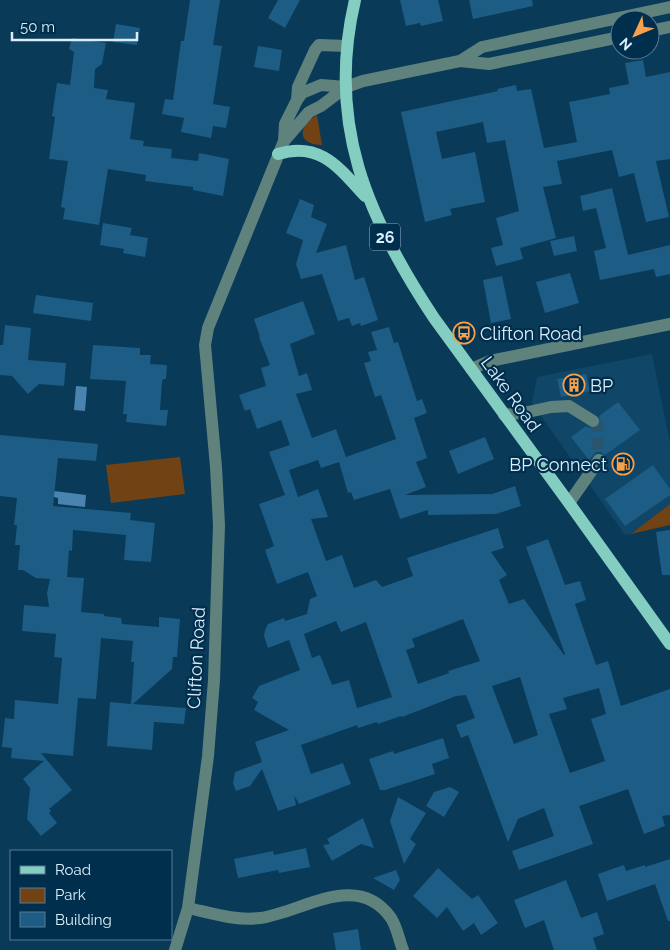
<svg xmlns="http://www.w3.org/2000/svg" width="670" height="950" font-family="Raleway,sans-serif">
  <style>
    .built { fill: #104769 }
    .green { fill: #714314 }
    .water { fill: #4884af }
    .building { fill: #1d5c84; fill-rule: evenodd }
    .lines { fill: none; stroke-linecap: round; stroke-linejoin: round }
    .minor-tunnel { stroke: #285570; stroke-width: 12; stroke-dasharray: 12 6; stroke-linecap: butt }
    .minor { stroke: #5f837c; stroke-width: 12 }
    .major { stroke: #83cec1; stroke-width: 12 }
    .labels { text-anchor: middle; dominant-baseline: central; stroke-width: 4.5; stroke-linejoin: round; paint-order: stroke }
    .shield { fill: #002f4d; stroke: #99b4c7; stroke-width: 1 }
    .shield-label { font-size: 16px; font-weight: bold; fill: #dbedfb }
    .poi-label { font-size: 18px; fill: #dbedfb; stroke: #002f4d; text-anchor: start }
    .street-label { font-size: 18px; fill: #dbedfb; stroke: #002f4d }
  </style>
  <rect width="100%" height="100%" fill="#093a58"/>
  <path class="built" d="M 652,354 L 670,443 L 670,504 L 631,534 L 625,535 L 532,403 L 537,377 Z"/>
  <path class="green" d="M 317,115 L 322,145 C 296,144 298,126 317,115 Z
    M 180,457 L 185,494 L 111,503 L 106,465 Z
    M 670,504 L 670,525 L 631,534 Z"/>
  <path class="water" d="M 76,386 L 87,387 L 85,411 L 74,410 Z
    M 54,491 L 86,495 L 85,507 L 58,504 L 58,498 L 54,497 Z"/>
  <path class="building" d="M 190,0 L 220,0 L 213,45 L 222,46 L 213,104 L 230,107 L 226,128 L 213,126 L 211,138 L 181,132 L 184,118 L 162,114 L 165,99 L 173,100 L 181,41 L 184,41 Z
    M 278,0 L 300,0 L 285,28 L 268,18 Z
    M 400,0 L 438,0 L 443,21 L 421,26 L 420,23 L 406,26 Z
    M 469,0 L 532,0 L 533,6 L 473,19 Z
    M 116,24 L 140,28 L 137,45 L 113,42 Z
    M 72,38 L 106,43 L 102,64 L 95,69 L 94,88 L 108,90 L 106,99 L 135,103 L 130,139 L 144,141 L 143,146 L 172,149 L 171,158 L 198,161 L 199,153 L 229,159 L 223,196 L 193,190 L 193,187 L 145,181 L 146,175 L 108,169 L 99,225 L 63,219 L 65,208 L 61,207 L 68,161 L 49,159 L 55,117 L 52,116 L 57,83 L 70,85 L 74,52 L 69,49 Z
    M 258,46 L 282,50 L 279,71 L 254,67 Z
    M 643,60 L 646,77 L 670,72 L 670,159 L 656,161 L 669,217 L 646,222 L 634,173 L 619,177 L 612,150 L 557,161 L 562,184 L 543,187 L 556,238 L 520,248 L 523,259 L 496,266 L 491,248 L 503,245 L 496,218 L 519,211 L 505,140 L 487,143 L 483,122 L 436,132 L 442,159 L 475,152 L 485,202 L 450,209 L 452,215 L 425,222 L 401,112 L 498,91 L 497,89 L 516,85 L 517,91 L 531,89 L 544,148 L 577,142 L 569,102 L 610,94 L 609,88 L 629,84 L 625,63 Z
    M 612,188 L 628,255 L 670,245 L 670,274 L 656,277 L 654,269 L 600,280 L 594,251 L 606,248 L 596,208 L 583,211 L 580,196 Z
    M 300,199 L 314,205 L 311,217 L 327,224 L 316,253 L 346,245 L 355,280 L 364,277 L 378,320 L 361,326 L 360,323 L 352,326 L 349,318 L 338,321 L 322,274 L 301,279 L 296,264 L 303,240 L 286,233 Z
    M 103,223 L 132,228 L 130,235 L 148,238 L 145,257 L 123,253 L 124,249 L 100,245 Z
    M 574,236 L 577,251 L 554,256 L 550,241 Z
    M 570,273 L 579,303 L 545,313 L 536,282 Z
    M 502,276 L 511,319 L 491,323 L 483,280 Z
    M 36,295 L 93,303 L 91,321 L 33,313 Z
    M 303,301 L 315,334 L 290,344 L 299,376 L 307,373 L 312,390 L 296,394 L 312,438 L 336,429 L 346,457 L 396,439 L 381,395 L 375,397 L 364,363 L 371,361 L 368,352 L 377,350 L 371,332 L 389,327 L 394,343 L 398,342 L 417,401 L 422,399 L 427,413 L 414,418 L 427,458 L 416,462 L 426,487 L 405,495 L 492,494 L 515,486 L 521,506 L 496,514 L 428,515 L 428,510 L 400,519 L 390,489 L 354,500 L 351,492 L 348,493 L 339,462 L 321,468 L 318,460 L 289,470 L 298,497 L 318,489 L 328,517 L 311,519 L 326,561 L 342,555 L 354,588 L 376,580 L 382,587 L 413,576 L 407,558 L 498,528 L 504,548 L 491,552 L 507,575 L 499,580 L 509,604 L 524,599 L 564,655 L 565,654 L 526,547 L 548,539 L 565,585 L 580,581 L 586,600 L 575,604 L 596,665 L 608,661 L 621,706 L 670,689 L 670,815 L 662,816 L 665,826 L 644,834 L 628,789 L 579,806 L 593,844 L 519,870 L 512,851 L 554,836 L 544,808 L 518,819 L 508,842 L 468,735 L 461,738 L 456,725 L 475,718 L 466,695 L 456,696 L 402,717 L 401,716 L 378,724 L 377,722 L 358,728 L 357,725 L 301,745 L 311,774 L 343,763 L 351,784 L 299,804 L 294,795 L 296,805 L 278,811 L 262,769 L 250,786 L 236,791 L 233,783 L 235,772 L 262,762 L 255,742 L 289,730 L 254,710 L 258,702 L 252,698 L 259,686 L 300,670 L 289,640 L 268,648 L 264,636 L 265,630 L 268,624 L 284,618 L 285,621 L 307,614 L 310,599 L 317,596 L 308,572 L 277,584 L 265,550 L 274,546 L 259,504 L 285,495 L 269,452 L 290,445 L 281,420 L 257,429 L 250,409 L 245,411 L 239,395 L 266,386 L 261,368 L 270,365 L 259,337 L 260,337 L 254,319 ZM 463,619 L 480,661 L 448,671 L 449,673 L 418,684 L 406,650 L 415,647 L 412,639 ZM 336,621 L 341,632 L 366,622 L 392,697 L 357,708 L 349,680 L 332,685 L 320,655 L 312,658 L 304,634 ZM 520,677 L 538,735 L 514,744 L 492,686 ZM 599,688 L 606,714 L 591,719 L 605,761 L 570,773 L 549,714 L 567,709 L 563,698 Z
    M 5,325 L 31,328 L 28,360 L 66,363 L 64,386 L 39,384 L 28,394 L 12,376 L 0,375 L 0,345 L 3,345 Z
    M 93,345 L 140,348 L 140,355 L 151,355 L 150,364 L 167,365 L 166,379 L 163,379 L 162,382 L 160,410 L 168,410 L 166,426 L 126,422 L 127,414 L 123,414 L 126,381 L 90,379 Z
    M 586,374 L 590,391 L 561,397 L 557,379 Z
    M 618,402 L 640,430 L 605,455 L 600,452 L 596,452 L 589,460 L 571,437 L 586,426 L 592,429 L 597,428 L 601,422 L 599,416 Z
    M 0,435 L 98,444 L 96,461 L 58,458 L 53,506 L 131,513 L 130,520 L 155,523 L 151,562 L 124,560 L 126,535 L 73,530 L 72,551 L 69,550 L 67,577 L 84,578 L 81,612 L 104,614 L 104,616 L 121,618 L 122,624 L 159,627 L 159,617 L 180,619 L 177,657 L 173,657 L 172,669 L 133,704 L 186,708 L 184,724 L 154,722 L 152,750 L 107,746 L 110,702 L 131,704 L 134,662 L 131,662 L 133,641 L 101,638 L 96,699 L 78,698 L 73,756 L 41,753 L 72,790 L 49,809 L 51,811 L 49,813 L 57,823 L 41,836 L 27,819 L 30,788 L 23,779 L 44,761 L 11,758 L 12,748 L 2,747 L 5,718 L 14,719 L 15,700 L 58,704 L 62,658 L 54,657 L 56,634 L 22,631 L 24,605 L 49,607 L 47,593 L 50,579 L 36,578 L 23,570 L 18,570 L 20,545 L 15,545 L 17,525 L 14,525 L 17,498 L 0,496 Z
    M 485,437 L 494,459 L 458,474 L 449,451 Z
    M 653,465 L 670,489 L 670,495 L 625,526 L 605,499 Z
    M 670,530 L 670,575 L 662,575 L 656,532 Z
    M 443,738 L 449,758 L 432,764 L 435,774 L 385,790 L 380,790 L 369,759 L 393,751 L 394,754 Z
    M 450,787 L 459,792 L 444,817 L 426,806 L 434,792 Z
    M 398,797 L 426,813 L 410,839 L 416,844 L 404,864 L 390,821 Z
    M 363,818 L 374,848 L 361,844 L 332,861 L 323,845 L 330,844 L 327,839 Z
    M 306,848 L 310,867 L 279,873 L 278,870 L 238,878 L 234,859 L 273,851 L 274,855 Z
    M 670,859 L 670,921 L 668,921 L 655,884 L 607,901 L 598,874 L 624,865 L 626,871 L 645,865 L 645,867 Z
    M 438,868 L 472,899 L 478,895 L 498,923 L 481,935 L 474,923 L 463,931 L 447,907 L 437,918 L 413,896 Z
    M 396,870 L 400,880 L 394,890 L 373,878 Z
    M 566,880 L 581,918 L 597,912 L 604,934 L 593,938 L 597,950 L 554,950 L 544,920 L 525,928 L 514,900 Z
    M 358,929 L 361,950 L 336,950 L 333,933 Z"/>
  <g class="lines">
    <path class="minor-tunnel" d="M 593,421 L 597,425 L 599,460"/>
    <path class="minor" d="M 650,31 L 670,27
      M 460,61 L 482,47 L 670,7
      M 297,100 L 298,87 L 315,50 L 319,45 L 347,46
      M 284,141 L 309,112 L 321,106 L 346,87 L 363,81 L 460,61 L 489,64 L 620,37
      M 471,369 L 490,361 L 670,324
      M 504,415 L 528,412 L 551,407 L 569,406 L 593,421
      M 569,503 L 599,460
      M 188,908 C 211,913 235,921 260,918 C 303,912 357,870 391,918 C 397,927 399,940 403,950
      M 175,950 L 188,908 L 208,756 L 214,680 L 219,525 L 216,467 L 205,345 L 208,328 L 284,141 L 285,124 L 297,100 L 302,93 L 321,85 L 346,87"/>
    <path class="major" d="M 355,0 C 326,123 367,217 434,318 L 569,503 L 670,644
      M 278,154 C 320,141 339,168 365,196"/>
  </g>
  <defs>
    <g id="bus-ring" transform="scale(1.125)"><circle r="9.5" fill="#002f4d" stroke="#f8a04b" stroke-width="1.5"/><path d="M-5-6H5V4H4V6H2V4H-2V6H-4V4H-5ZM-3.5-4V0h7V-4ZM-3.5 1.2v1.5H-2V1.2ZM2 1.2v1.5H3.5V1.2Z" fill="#f8a04b"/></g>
    <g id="building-ring" transform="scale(1.125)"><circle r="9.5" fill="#002f4d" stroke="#f8a04b" stroke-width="1.5"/><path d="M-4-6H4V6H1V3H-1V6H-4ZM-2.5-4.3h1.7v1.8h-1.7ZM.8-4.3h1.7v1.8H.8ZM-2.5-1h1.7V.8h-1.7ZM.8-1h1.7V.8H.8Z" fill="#f8a04b"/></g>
    <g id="fuel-ring" transform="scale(1.125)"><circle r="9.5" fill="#002f4d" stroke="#f8a04b" stroke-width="1.5"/><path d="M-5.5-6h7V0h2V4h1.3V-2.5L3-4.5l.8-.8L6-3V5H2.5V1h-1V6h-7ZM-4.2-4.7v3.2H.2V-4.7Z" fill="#f8a04b"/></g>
  </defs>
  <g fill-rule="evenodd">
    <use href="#bus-ring" x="464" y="333"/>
    <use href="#building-ring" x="574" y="385"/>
    <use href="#fuel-ring" x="623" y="464"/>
  </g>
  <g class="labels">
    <rect class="shield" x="370" y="223.5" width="30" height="27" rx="4"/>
    <g class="shield-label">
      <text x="385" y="237">26</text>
    </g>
    <g class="poi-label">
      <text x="480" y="333">Clifton Road</text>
      <text x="590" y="385">BP</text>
      <text x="607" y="464" text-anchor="end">BP Connect</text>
    </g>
    <g class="street-label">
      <text transform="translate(511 394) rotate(54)">Lake Road</text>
      <text transform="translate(196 658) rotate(-87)">Clifton Road</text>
    </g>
  </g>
  <rect x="10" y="850" width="162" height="90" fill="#002f4d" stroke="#587b93"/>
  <rect x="20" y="866" width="25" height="8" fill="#83cec1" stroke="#587b93"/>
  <text x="55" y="875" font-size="15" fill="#dbedfb">Road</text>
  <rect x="20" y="888" width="25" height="15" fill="#714314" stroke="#587b93"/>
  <text x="55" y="900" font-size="15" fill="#dbedfb">Park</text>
  <rect x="20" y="912" width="25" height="15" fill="#1d5c84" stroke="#587b93"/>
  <text x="55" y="925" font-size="15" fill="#dbedfb">Building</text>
  <g transform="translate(635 35) rotate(226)"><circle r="24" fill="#002f4d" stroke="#587b93"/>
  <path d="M0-4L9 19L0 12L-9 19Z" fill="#f8a04b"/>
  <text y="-8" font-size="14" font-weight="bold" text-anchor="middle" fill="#dbedfb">N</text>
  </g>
  <path d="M12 32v8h125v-8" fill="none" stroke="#dbedfb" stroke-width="2.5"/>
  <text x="20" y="32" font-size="15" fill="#dbedfb" stroke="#002f4d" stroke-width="4" paint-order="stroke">50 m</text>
</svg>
